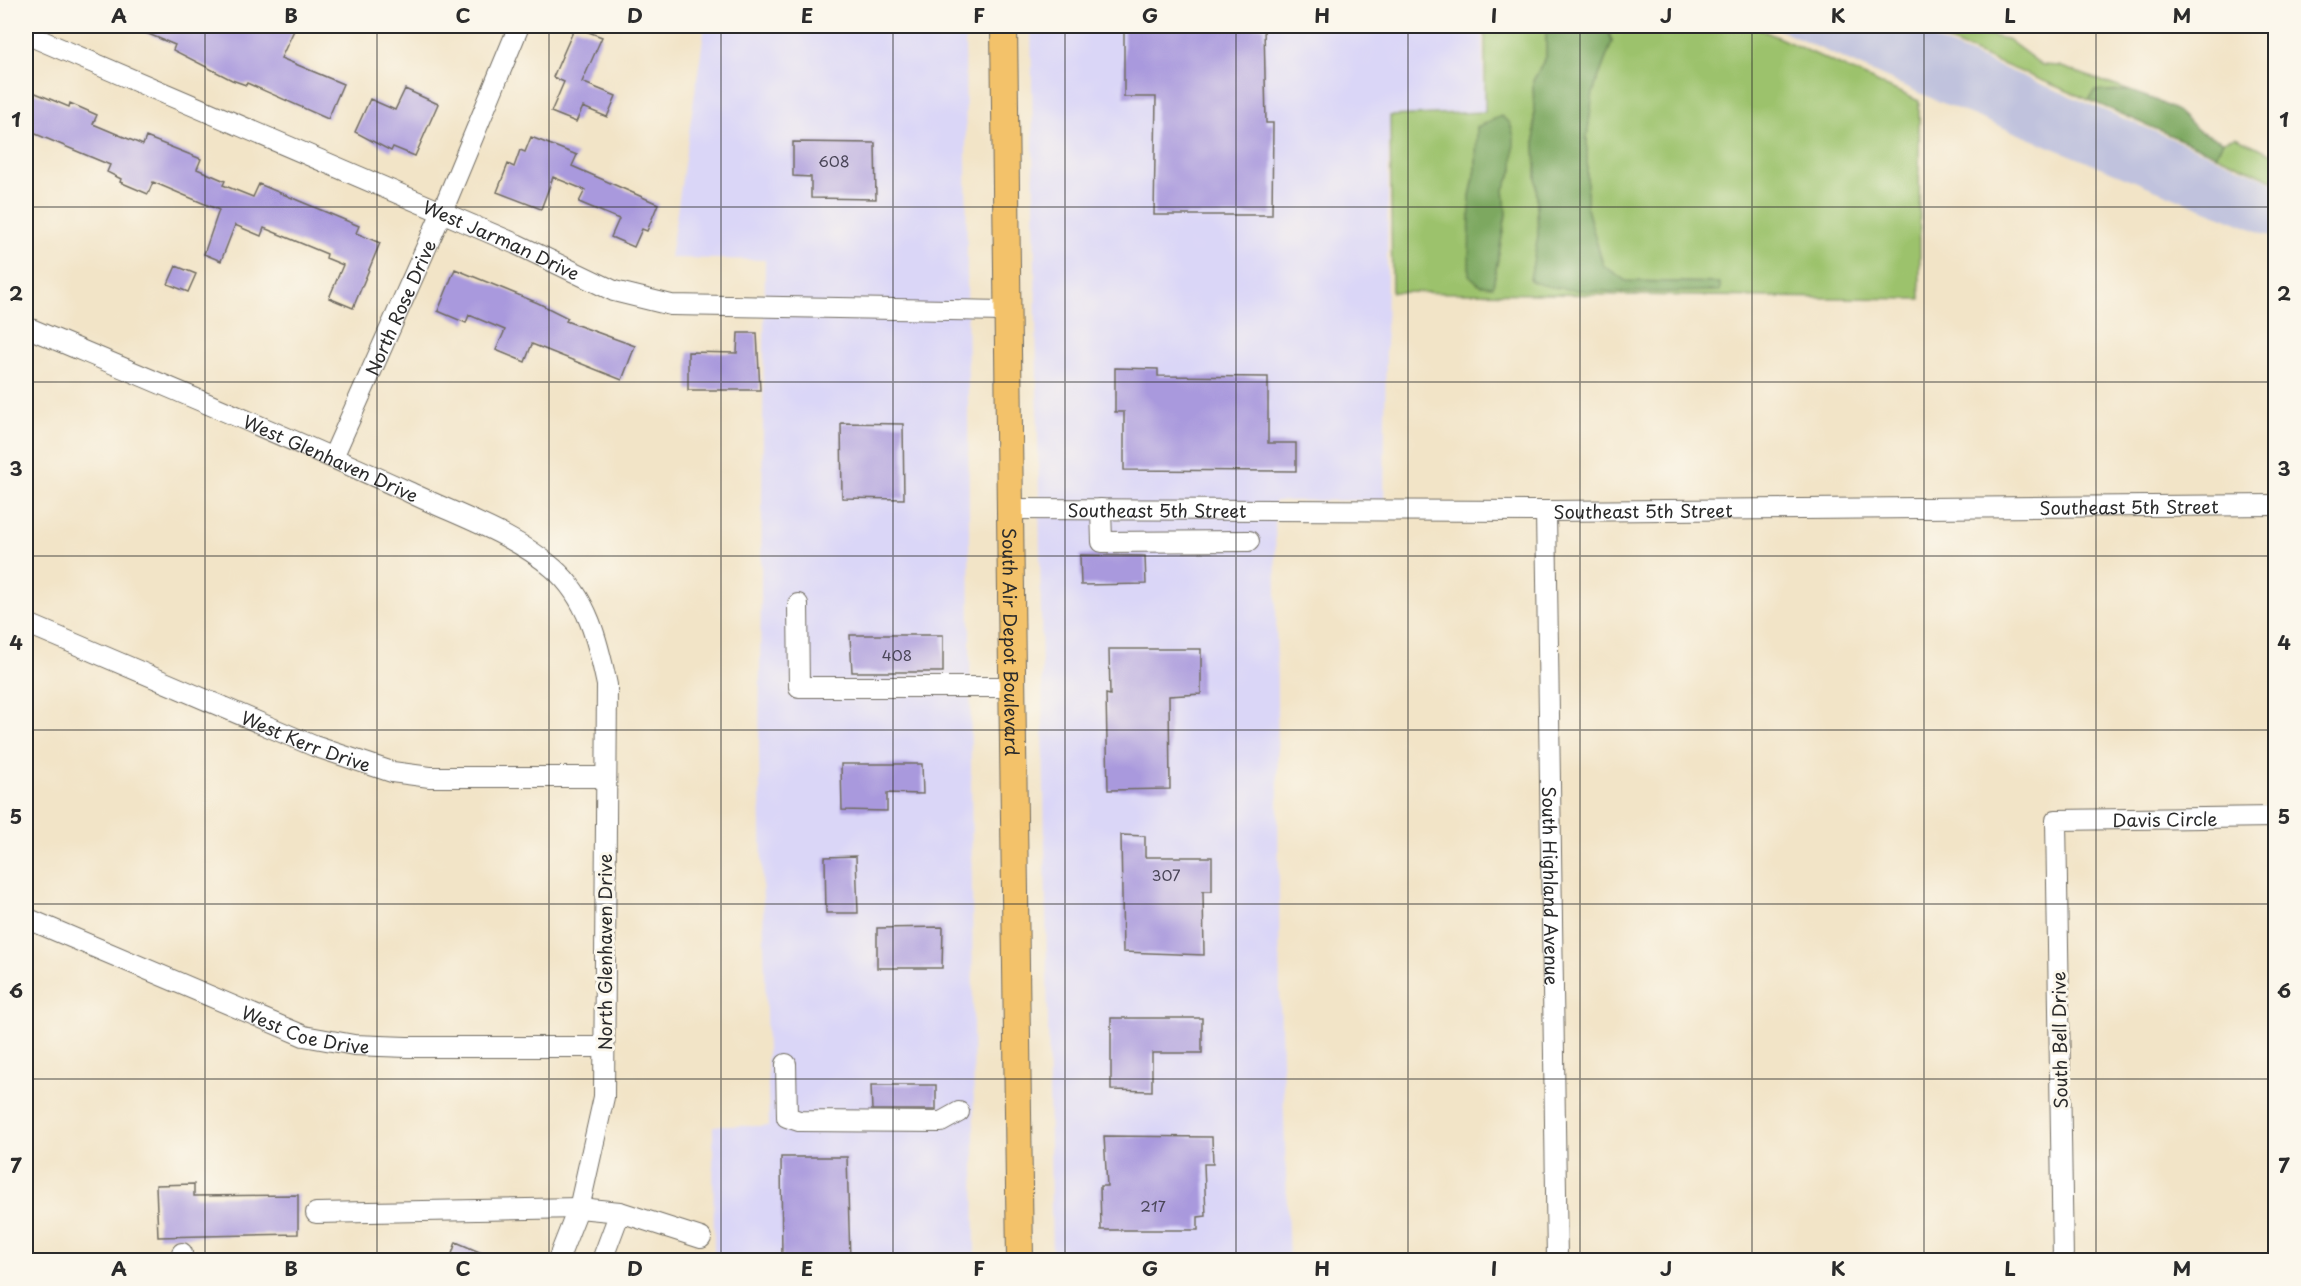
<svg xmlns="http://www.w3.org/2000/svg" width="2301" height="1286" font-family="'Playpen Sans',sans-serif">
  <style>
    .built { fill: #dad6f7 }
    .industrial { fill: #c0c2dd }
    .green { fill: #9cc26c; stroke: #64764c; stroke-width: 1.5; fill-rule: evenodd }
    .forest { fill: #7da860; stroke: #546a46; stroke-width: 1.5 }
    .building { fill: #a999dd }
    .lines { fill: none; stroke-linecap: round; stroke-linejoin: round }
    .minor-casing { stroke: #716c62; stroke-width: 22 }
    .major-casing { stroke: #716c62; stroke-width: 28 }
    .minor { stroke: #fff; stroke-width: 20 }
    .major { stroke: #f3c26a; stroke-width: 26 }
    .grid { fill: none; stroke: #2b2b2b; stroke-width: 1.5; stroke-opacity: 0.55 }
    .labels { text-anchor: middle; dominant-baseline: central; stroke-width: 6; stroke-linejoin: round; paint-order: stroke }
    .number-label { font-size: 15px; fill: #4a4658 }
    .street-label { font-size: 18px; fill: #2b2b2b; stroke: #fbf7ec }
    .neatline { fill: none; stroke: #2b2b2b; stroke-width: 2 }
    .grid-label { font-size: 20px; text-anchor: middle; font-weight: bold; fill: #2b2b2b }
  </style>
  <rect width="100%" height="100%" fill="#fbf7ec"/>
  <filter id="ink" filterUnits="userSpaceOnUse"><feTurbulence type="fractalNoise" baseFrequency=".0167" numOctaves="2"/><feDisplacementMap in="SourceGraphic" scale="12" xChannelSelector="R" yChannelSelector="G"/><feConvolveMatrix kernelMatrix="1 2 1 2 8 2 1 2 1" color-interpolation-filters="sRGB"/></filter>
  <filter id="wash" filterUnits="userSpaceOnUse"><feTurbulence type="fractalNoise" baseFrequency=".008" numOctaves="4" result="noise"/><feDisplacementMap in="SourceGraphic" scale="24" xChannelSelector="R" yChannelSelector="G"/><feGaussianBlur stdDeviation="1.35" result="paint"/><feColorMatrix in="noise" values="0 0 0 0 0 0 0 0 0 0 0 0 0 0 0 0 0 1.4 0 .05"/><feComposite in="paint" operator="in"/></filter>
  <g filter="url(#wash)">
    <rect width="100%" height="100%" fill="#f2e4c7"/>
    <path class="built" d="M 705,26 L 965,26 L 975,1260 L 714,1260 L 713,1126 L 769,1126 L 759,753 L 765,260 L 670,258 Z
      M 1031,26 L 1482,26 L 1484,111 L 1389,115 L 1384,500 L 1275,501 L 1280,999 L 1289,1260 L 1052,1260 Z"/>
    <path class="industrial" d="M 1770,26 L 1903,26 L 2206,153 L 2275,183 L 2275,238 L 1940,102 Z"/>
    <path class="green" d="M 1485,26 L 1546,26 L 1546,57 L 1533,81 L 1538,236 L 1530,280 L 1720,283 L 1626,281 L 1603,265 L 1587,209 L 1587,138 L 1593,92 L 1612,42 L 1607,26 L 1753,26 L 1919,101 L 1920,299 L 1392,292 L 1390,116 L 1485,112 ZM 1477,127 L 1513,170 L 1504,189 L 1506,215 L 1493,286 L 1470,196 L 1476,169 Z
      M 1911,26 L 1965,26 L 1980,34 L 2007,39 L 2042,65 L 2059,66 L 2130,91 L 2095,91 L 2089,100 Z
      M 2235,137 L 2275,155 L 2275,181 L 2216,155 L 2223,141 Z"/>
    <path class="forest" d="M 1546,26 L 1607,26 L 1612,42 L 1593,92 L 1587,138 L 1587,209 L 1603,265 L 1626,281 L 1720,283 L 1720,291 C 1682,291 1555,297 1530,280 L 1538,236 L 1533,81 L 1546,57 Z
      M 2095,91 L 2130,91 L 2155,100 L 2177,111 L 2199,131 L 2223,141 L 2216,155 L 2089,100 Z
      M 1501,116 L 1510,123 L 1514,137 L 1513,170 L 1504,189 L 1506,214 L 1493,286 L 1480,285 L 1469,275 L 1470,196 L 1476,169 L 1477,127 Z"/>
    <g id="blocks">
      <path class="building" d="M 129,26 L 296,26 L 281,58 L 343,84 L 328,119 L 247,83 L 246,85 L 232,80 L 173,50 L 175,45 Z
        M 1124,26 L 1264,27 L 1266,123 L 1273,123 L 1272,215 L 1154,215 L 1156,97 L 1124,97 Z
        M 575,27 L 602,37 L 582,82 L 616,96 L 607,117 L 583,107 L 576,122 L 551,112 L 564,82 L 553,77 Z
        M 26,89 L 69,107 L 70,103 L 97,115 L 93,124 L 143,145 L 146,137 L 201,159 L 197,169 L 225,181 L 223,185 L 253,197 L 259,184 L 359,226 L 356,233 L 380,243 L 353,308 L 329,298 L 343,265 L 326,258 L 327,254 L 264,228 L 261,236 L 235,225 L 221,261 L 204,254 L 219,210 L 153,182 L 148,194 L 120,182 L 121,179 L 107,172 L 110,165 L 26,130 Z
        M 405,89 L 438,104 L 415,156 L 393,147 L 391,151 L 355,132 L 370,99 L 395,110 Z
        M 531,137 L 577,155 L 572,166 L 658,204 L 647,231 L 642,229 L 634,247 L 611,237 L 619,219 L 579,202 L 585,190 L 553,177 L 541,209 L 497,192 L 508,164 L 514,167 L 520,150 L 525,152 Z
        M 793,142 L 875,143 L 876,199 L 811,198 L 811,177 L 793,176 Z
        M 176,266 L 196,274 L 188,292 L 168,284 Z
        M 455,269 L 538,303 L 568,318 L 566,321 L 635,346 L 622,380 L 532,344 L 525,362 L 496,350 L 505,330 L 469,315 L 466,323 L 438,311 Z
        M 738,333 L 757,333 L 760,390 L 688,390 L 688,352 L 737,353 Z
        M 1115,368 L 1158,369 L 1158,376 L 1268,377 L 1268,443 L 1296,443 L 1296,471 L 1124,470 L 1124,412 L 1115,412 Z
        M 841,423 L 903,424 L 904,499 L 842,498 Z
        M 1080,555 L 1145,556 L 1146,584 L 1081,585 Z
        M 850,635 L 943,635 L 943,672 L 852,672 Z
        M 1109,649 L 1201,649 L 1201,694 L 1169,696 L 1170,789 L 1108,790 L 1106,694 L 1110,695 Z
        M 841,764 L 922,764 L 923,794 L 887,793 L 887,811 L 842,810 Z
        M 1121,835 L 1145,836 L 1145,857 L 1212,857 L 1212,891 L 1203,891 L 1204,955 L 1123,952 Z
        M 856,856 L 858,913 L 826,913 L 825,857 Z
        M 943,927 L 942,968 L 877,968 L 877,928 Z
        M 1111,1018 L 1202,1018 L 1202,1053 L 1152,1053 L 1152,1091 L 1111,1090 Z
        M 871,1085 L 936,1085 L 936,1110 L 872,1110 Z
        M 1104,1136 L 1212,1137 L 1213,1164 L 1204,1164 L 1206,1216 L 1198,1217 L 1198,1230 L 1101,1230 L 1100,1186 L 1107,1186 Z
        M 781,1157 L 847,1157 L 850,1260 L 782,1260 Z
        M 194,1184 L 194,1196 L 298,1195 L 298,1234 L 158,1237 L 156,1185 Z
        M 456,1242 L 498,1260 L 450,1260 Z"/>
    </g>
  </g>
  <g filter="url(#ink)">
    <use href="#blocks" fill-opacity="0" stroke="#716c62" stroke-width="1.5"/>
    <g class="lines">
      <g class="minor-casing">
        <g id="minor">
          <path id="s1" d="M 26,34 L 516,244 L 614,291 L 671,305 L 1005,311"/>
          <path id="s2" d="M 26,327 C 154,381 282,434 409,492 C 456,515 513,533 553,568 C 588,598 598,642 607,685 L 604,1097 L 580,1204 L 558,1260"/>
          <path id="s3" d="M 333,457 L 442,212 L 519,26"/>
          <path id="s4" d="M 1011,509 L 1546,511 L 2276,505"/>
          <path d="M 1101,509 L 1102,542 L 1249,541"/>
          <path id="s5" d="M 1546,511 L 1557,1260"/>
          <path d="M 798,604 L 799,687 L 1013,687"/>
          <path id="s6" d="M 26,623 L 314,746 L 392,772 L 430,777 L 604,777"/>
          <path id="s7" d="M 26,918 L 304,1036 L 354,1045 L 407,1047 L 604,1047"/>
          <path d="M 786,1064 L 787,1117 L 799,1121 L 941,1122 L 959,1112"/>
          <path d="M 316,1213 L 579,1208 L 620,1212 L 701,1238"/>
          <path d="M 182,1253 L 182,1260"/>
          <path d="M 602,1260 L 620,1212"/>
          <path id="s8" d="M 2063,1260 L 2056,820 L 2276,817"/>
        </g>
      </g>
      <g class="major-casing">
        <g id="major">
          <path id="s9" d="M 1004,26 C 1009,437 1014,849 1020,1260"/>
        </g>
      </g>
      <use href="#minor" class="minor"/>
      <use href="#major" class="major"/>
    </g>
  </g>
  <path class="grid" d="M 205,26 L 205,1260M 377,26 L 377,1260M 549,26 L 549,1260M 721,26 L 721,1260M 893,26 L 893,1260M 1065,26 L 1065,1260M 1236,26 L 1236,1260M 1408,26 L 1408,1260M 1580,26 L 1580,1260M 1752,26 L 1752,1260M 1924,26 L 1924,1260M 2096,26 L 2096,1260M 26,207 L 2276,207M 26,382 L 2276,382M 26,556 L 2276,556M 26,730 L 2276,730M 26,904 L 2276,904M 26,1079 L 2276,1079"/>
  <g class="labels">
    <g class="number-label">
      <text x="834" y="160">608</text>
      <text x="897" y="654">408</text>
      <text x="1166" y="874">307</text>
      <text x="1153" y="1205">217</text>
    </g>
    <g class="street-label">
      <text stroke="none"><textPath href="#s1" startOffset="518">West Jarman Drive</textPath></text>
      <text stroke="none"><textPath href="#s3" startOffset="164">North Rose Drive</textPath></text>
      <text stroke="none"><textPath href="#s2" startOffset="332">West Glenhaven Drive</textPath></text>
      <text stroke="none"><textPath href="#s4" startOffset="1118">Southeast 5th Street</textPath></text>
      <text stroke="none"><textPath href="#s4" startOffset="146">Southeast 5th Street</textPath></text>
      <text stroke="none"><textPath href="#s4" startOffset="632">Southeast 5th Street</textPath></text>
      <text stroke="none"><textPath href="#s9" startOffset="616">South Air Depot Boulevard</textPath></text>
      <text stroke="none"><textPath href="#s6" startOffset="304">West Kerr Drive</textPath></text>
      <text stroke="none"><textPath href="#s8" startOffset="549">Davis Circle</textPath></text>
      <text stroke="none"><textPath href="#s5" startOffset="375">South Highland Avenue</textPath></text>
      <text transform="translate(604 952) rotate(-90)">North Glenhaven Drive</text>
      <text stroke="none"><textPath href="#s7" startOffset="302">West Coe Drive</textPath></text>
      <text transform="translate(2059 1040) rotate(-91)">South Bell Drive</text>
    </g>
  </g>
  <rect width="2301" height="1286" fill="none" stroke="#fbf7ec" stroke-width="66"/>
  <rect x="33" y="33" width="2235" height="1220" class="neatline"/>
  <g class="grid-label">
    <text x="119" y="23">A</text>
    <text x="291" y="23">B</text>
    <text x="463" y="23">C</text>
    <text x="635" y="23">D</text>
    <text x="807" y="23">E</text>
    <text x="979" y="23">F</text>
    <text x="1150" y="23">G</text>
    <text x="1322" y="23">H</text>
    <text x="1494" y="23">I</text>
    <text x="1666" y="23">J</text>
    <text x="1838" y="23">K</text>
    <text x="2010" y="23">L</text>
    <text x="2182" y="23">M</text>
    <text x="16" y="127">1</text>
    <text x="2284" y="127">1</text>
    <text x="16" y="301">2</text>
    <text x="2284" y="301">2</text>
    <text x="16" y="476">3</text>
    <text x="2284" y="476">3</text>
    <text x="16" y="650">4</text>
    <text x="2284" y="650">4</text>
    <text x="16" y="824">5</text>
    <text x="2284" y="824">5</text>
    <text x="16" y="998">6</text>
    <text x="2284" y="998">6</text>
    <text x="16" y="1173">7</text>
    <text x="2284" y="1173">7</text>
    <text x="119" y="1276">A</text>
    <text x="291" y="1276">B</text>
    <text x="463" y="1276">C</text>
    <text x="635" y="1276">D</text>
    <text x="807" y="1276">E</text>
    <text x="979" y="1276">F</text>
    <text x="1150" y="1276">G</text>
    <text x="1322" y="1276">H</text>
    <text x="1494" y="1276">I</text>
    <text x="1666" y="1276">J</text>
    <text x="1838" y="1276">K</text>
    <text x="2010" y="1276">L</text>
    <text x="2182" y="1276">M</text>
  </g>
</svg>
